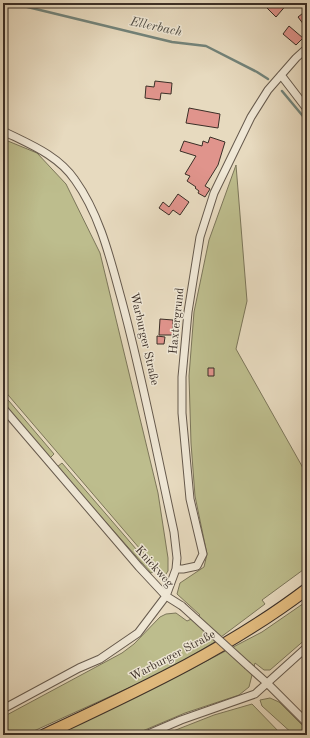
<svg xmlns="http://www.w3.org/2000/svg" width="310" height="738" font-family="'Old Standard TT',serif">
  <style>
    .green { fill: #bdbd8d; stroke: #7c765a }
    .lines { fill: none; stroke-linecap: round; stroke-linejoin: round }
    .stream { stroke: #72837a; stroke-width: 2.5 }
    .building { fill: #e0948c; stroke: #3b2f27 }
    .street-casing { stroke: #665a4d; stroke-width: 9 }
    .primary-casing { stroke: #3b2f27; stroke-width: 13 }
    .street { stroke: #efe7d5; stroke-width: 7 }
    .primary { stroke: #e4bd80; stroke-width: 11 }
    .street-bridge-casing { stroke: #665a4d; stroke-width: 9; stroke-linecap: butt }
    .street-bridge { stroke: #efe7d5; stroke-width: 7 }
    .labels { text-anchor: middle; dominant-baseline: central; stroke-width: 3; stroke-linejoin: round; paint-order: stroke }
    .street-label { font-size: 12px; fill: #3b2f27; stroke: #efe7d5 }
    .water-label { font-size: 13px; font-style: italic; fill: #4d4b43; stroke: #efe7d5 }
  </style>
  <rect width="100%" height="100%" fill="#e7dabf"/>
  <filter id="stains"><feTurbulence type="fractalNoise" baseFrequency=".005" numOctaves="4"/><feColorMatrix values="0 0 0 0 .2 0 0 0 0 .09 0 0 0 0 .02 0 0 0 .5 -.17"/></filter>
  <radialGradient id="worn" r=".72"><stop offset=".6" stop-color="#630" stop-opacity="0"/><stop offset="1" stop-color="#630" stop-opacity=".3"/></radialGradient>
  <path class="green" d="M 3,139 L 37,153 L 66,184 L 100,253 L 158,493 L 168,558 L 168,571 L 164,577 L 3,389 Z
    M 236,165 L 247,301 L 236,349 L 307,475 L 307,567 L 262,600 L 265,604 L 213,643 L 166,671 L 25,735 L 3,735 L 3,717 L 122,653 L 134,644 L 160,617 L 166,614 L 176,613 L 187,621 L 200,615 L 177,594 L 180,583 L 204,567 L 207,554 L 195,496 L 191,443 L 189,376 L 194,312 L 209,240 Z
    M 3,394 L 54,454 L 50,458 L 3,403 Z
    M 62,463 L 155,571 L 151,573 L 57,467 Z
    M 307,601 L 307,638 L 270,670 L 264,670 L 255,663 L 249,687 L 239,695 L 185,713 L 133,735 L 55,735 L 172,679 L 262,632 Z
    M 270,698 L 279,702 L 307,730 L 307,735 L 294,735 L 262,706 L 260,700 Z
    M 252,704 L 282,735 L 163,735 L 214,715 Z"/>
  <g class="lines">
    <path class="stream" d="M 11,3 L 172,42 L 206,46 L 257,72 L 268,79
      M 282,91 L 307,121"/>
  </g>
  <path class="building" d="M 268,3 L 288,3 L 276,17 L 265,6 Z
    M 307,10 L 307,29 L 298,17 Z
    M 289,26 L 303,38 L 296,45 L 283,34 Z
    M 155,81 L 172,83 L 171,94 L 161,93 L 160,100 L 145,98 L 146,86 L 154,87 Z
    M 189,108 L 220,114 L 218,128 L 186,123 Z
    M 210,137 L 225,142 L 218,165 L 205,186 L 210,189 L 205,197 L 198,193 L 199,191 L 195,188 L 196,187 L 187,181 L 190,176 L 185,174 L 196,156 L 180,151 L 184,141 L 202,146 L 203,141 L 208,143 Z
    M 178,194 L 189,202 L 180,215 L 173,210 L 169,215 L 159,208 L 163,202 L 169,207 Z
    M 160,319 L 173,320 L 173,335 L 159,335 Z
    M 157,336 L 165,337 L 164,344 L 157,344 Z
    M 208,368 L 214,368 L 214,376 L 208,376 Z"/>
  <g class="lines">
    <g class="street-casing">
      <path id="street" d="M 281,75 L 307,109
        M 3,131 C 29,144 58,155 75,180 C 100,215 110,258 121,298 C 142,375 157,454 174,532 L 177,558 L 176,569 L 166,596 L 138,633 L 100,659 L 79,668 L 3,709
        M 3,408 L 139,567 L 166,596 L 182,606
        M 176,569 L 183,569 L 197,566 L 203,554 L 190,499 L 182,413 L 182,377 L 188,312 L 200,237 L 214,193 L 251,117 L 268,90 L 296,58 L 307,48
        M 248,666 L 267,683 L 307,723
        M 146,735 L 181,720 L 255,694 L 307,647"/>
    </g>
    <g class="primary-casing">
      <path id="primary" d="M 44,735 C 135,692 227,650 307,589"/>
    </g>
    <use href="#street" class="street"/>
    <use href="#primary" class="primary"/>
    <g class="street-bridge-casing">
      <path id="street-bridge" d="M 182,606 L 248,666"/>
    </g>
    <use href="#street-bridge" class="street-bridge"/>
  </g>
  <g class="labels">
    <g class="street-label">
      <text transform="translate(177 321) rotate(-84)">Haxtergrund</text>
      <text transform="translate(144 339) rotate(77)">Warburger Straße</text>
      <text transform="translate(154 567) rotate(48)">Knickweg</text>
      <text transform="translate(173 656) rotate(-28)">Warburger Straße</text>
    </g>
    <g class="water-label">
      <text transform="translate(156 27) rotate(12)">Ellerbach</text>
    </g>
  </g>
  <rect width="310" height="738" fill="none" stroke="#e7dabf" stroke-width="16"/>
  <rect x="4" y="4" width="302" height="730" fill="none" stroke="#3b2f27" stroke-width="2"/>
  <rect x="8" y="8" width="294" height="722" fill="none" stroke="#3b2f27"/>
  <rect width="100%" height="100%" filter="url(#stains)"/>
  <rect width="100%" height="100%" fill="url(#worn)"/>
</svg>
